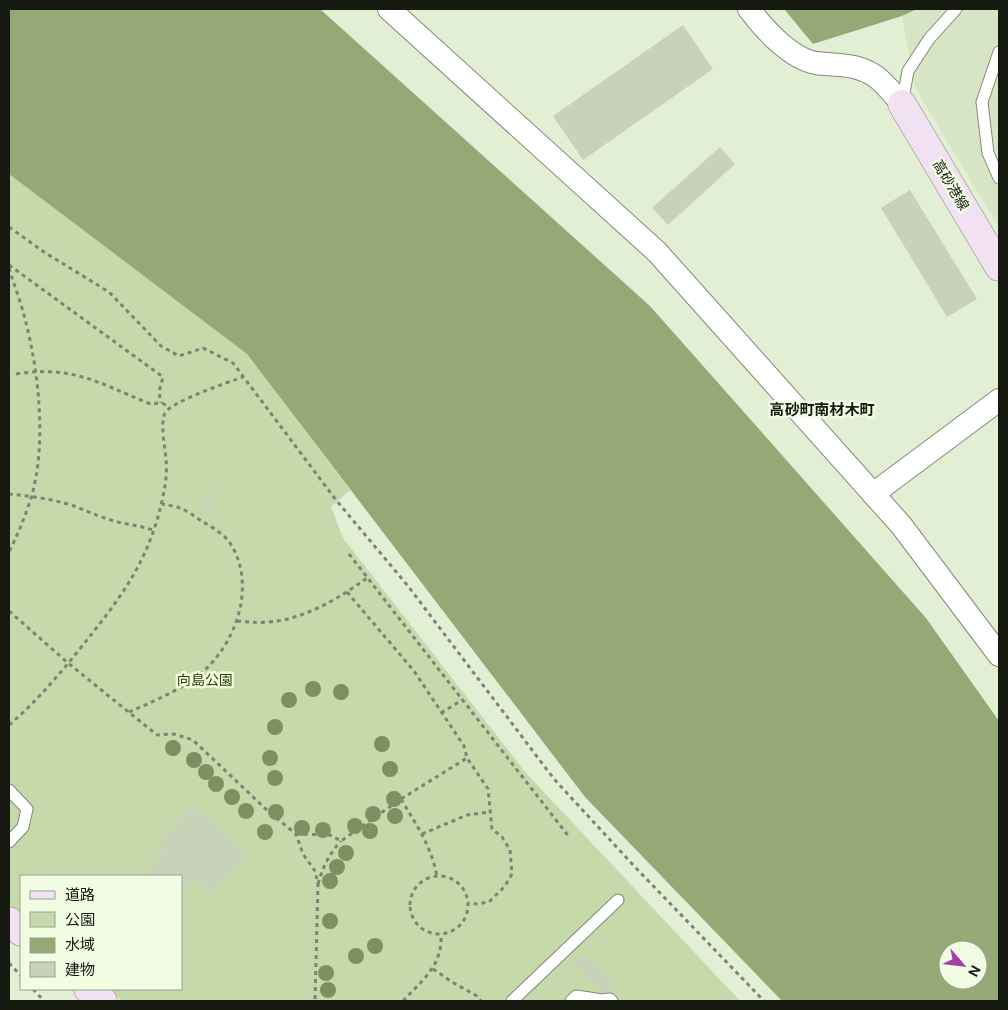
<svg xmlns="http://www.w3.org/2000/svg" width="1008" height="1010" font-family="'DM Sans','Noto Sans JP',sans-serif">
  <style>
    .built { fill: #d7e5c4 }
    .green { fill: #c5d9aa }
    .water { fill: #94a976; fill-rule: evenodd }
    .building { fill: #c7d2b9 }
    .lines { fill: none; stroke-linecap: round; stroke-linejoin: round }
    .lane-casing { stroke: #818b74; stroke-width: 13 }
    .street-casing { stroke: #818b74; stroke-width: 24 }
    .secondary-casing { stroke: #818b74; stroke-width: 29 }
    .path { stroke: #7c8473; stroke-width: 3; stroke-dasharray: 4 4; stroke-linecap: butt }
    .lane { stroke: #fff; stroke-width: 11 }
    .street { stroke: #fff; stroke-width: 22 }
    .secondary { stroke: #f2e0f3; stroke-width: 28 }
    .tree { fill: #7f8f62 }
    .labels { text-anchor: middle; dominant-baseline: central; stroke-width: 5; stroke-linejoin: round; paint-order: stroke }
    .street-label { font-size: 14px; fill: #151910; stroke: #f1fce2 }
    .park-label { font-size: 14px; fill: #2d4004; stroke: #f1fce2 }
    .neighbourhood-label { font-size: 15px; font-weight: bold; fill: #151910; stroke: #f1fce2 }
  </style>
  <rect width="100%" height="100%" fill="#e3efd5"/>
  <path class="built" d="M 917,9 L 999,9 L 999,227 L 915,87 L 902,16 Z"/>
  <path class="green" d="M 9,174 L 247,354 L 350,490 L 331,507 L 343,538 L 526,773 L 740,1001 L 122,1001 L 107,989 L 181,989 L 181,876 L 21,876 L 21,916 L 9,905 Z"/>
  <path class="water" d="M 9,9 L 320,9 L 650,306 L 926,618 L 999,721 L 999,1001 L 782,1001 L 585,797 L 247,354 L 9,174 ZM 948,950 L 978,950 L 978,980 L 948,980 Z
    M 784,9 L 917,9 L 902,16 L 813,44 Z"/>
  <path class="building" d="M 683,25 L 713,69 L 583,160 L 553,116 Z
    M 720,147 L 735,164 L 668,225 L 652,208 Z
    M 910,190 L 977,299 L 947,317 L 881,208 Z
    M 209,492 L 217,503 L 207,509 L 200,499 Z
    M 192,805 L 247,855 L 212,894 L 194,878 L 181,892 L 181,876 L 142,876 L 165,850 L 158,844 Z
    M 129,869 L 137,876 L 123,876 Z
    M 583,954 L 616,985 L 607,996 L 574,964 Z"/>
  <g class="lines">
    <g class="lane-casing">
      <path id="lane" d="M 999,52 L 982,102 L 988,153 L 999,178
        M 902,104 L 908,71 L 929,39 L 956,9
        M 9,790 L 27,809 L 23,827 L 9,842
        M 512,1001 L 618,900
        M 571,1001 L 576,996 L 602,1000 L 610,999 L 612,1001"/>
    </g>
    <g class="street-casing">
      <path id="street" d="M 389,9 L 657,252 L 901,525 L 999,655
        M 749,9 C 763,28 791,59 816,63 C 839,66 855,63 875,76 C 885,83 894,95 902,104
        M 873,494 L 999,400"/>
    </g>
    <g class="secondary-casing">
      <path id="secondary" d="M 902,104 L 999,267
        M 9,921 L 21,932
        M 88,989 L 103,1001"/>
    </g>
    <path class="path" d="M 9,227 L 44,252 L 109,292 L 161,346 L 179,356 L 203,348 L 233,363 L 336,500 L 408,586 L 554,779 L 635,867 L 764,1001
      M 9,265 L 163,377 L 159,392 L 161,403
      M 9,268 C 14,285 21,302 25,319 C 39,372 47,445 31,498 C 25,517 18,534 9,552
      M 16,374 C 72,365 99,383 148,403 C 153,405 155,403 160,403 C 163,403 167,406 170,407
      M 9,494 C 30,496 53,499 74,506 C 87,511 100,517 114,521 C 127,525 141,525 155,531
      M 349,554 L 570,838
      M 347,592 L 414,671 L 464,746 L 467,758 L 488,789 L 492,829 L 502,837 L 510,850 L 512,874 L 505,886 L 489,902 L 477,904 L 468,903
      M 9,611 L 68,663 L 157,735 L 174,734 L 193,740 L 269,812 L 296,834 L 303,854 L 315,871 L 318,884 L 315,1001
      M 237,621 C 248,622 258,623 269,622 C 305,619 338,599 367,578
      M 129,712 C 156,700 184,689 206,669 C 238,638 256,583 230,543 C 223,533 210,526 200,520 C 184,509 181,507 162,504
      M 441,713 L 462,700
      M 9,725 C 35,703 57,677 79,650 C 119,600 150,561 163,496 C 166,484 167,471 166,459 C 165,447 160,424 165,413 C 170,402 229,382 243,377
      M 401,799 C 417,826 431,846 437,876
      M 296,834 L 330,835 L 341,841 L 401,799 L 467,758
      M 422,834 L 467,815 L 490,812
      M410 905a29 29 0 1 1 58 0a29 29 0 1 1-58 0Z
      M 318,884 C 323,867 329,854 341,841
      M 9,963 L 21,976
      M 433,969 L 452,982 L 477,996 L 481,1001
      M 33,989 L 44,1001
      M 403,1001 C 422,980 443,966 441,934"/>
    <use href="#lane" class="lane"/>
    <use href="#street" class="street"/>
    <use href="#secondary" class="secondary"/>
  </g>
  <g class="tree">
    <circle cx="313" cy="689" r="8"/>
    <circle cx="341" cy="692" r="8"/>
    <circle cx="289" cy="700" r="8"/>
    <circle cx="275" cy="727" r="8"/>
    <circle cx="382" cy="744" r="8"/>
    <circle cx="173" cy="748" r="8"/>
    <circle cx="270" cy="758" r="8"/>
    <circle cx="194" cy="760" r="8"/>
    <circle cx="390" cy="769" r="8"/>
    <circle cx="206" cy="772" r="8"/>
    <circle cx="275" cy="778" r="8"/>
    <circle cx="216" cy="784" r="8"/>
    <circle cx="232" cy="797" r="8"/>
    <circle cx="394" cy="799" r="8"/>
    <circle cx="246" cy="811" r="8"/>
    <circle cx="276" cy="812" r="8"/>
    <circle cx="373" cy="814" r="8"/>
    <circle cx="395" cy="816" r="8"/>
    <circle cx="355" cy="826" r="8"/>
    <circle cx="302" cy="828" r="8"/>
    <circle cx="323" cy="830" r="8"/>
    <circle cx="370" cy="831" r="8"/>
    <circle cx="265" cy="832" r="8"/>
    <circle cx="346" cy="853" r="8"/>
    <circle cx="337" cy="867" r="8"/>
    <circle cx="330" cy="881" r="8"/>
    <circle cx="330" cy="921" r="8"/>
    <circle cx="375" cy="946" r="8"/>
    <circle cx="356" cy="956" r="8"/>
    <circle cx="326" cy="973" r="8"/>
    <circle cx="328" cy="990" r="8"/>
  </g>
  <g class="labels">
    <g class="street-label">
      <text transform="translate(951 185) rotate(59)">高砂港線</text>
    </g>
    <g class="park-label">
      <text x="205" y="680">向島公園</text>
    </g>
    <g class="neighbourhood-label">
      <text x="822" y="410">高砂町南材木町</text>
    </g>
  </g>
  <rect width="1008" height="1010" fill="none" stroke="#151910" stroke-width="20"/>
  <rect x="20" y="875" width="162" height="115" fill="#f1fce2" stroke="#99a18e"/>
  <rect x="30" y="891" width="25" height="8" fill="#f2e0f3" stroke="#99a18e"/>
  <text x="65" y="900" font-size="15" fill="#151910">道路</text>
  <rect x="30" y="912" width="25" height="15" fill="#c5d9aa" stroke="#99a18e"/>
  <text x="65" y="925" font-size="15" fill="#151910">公園</text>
  <rect x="30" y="938" width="25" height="15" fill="#94a976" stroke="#99a18e"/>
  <text x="65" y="950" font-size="15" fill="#151910">水域</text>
  <rect x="30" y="962" width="25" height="15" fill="#c7d2b9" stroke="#99a18e"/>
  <text x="65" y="975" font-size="15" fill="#151910">建物</text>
  <g transform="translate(963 965) rotate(118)"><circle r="24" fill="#f1fce2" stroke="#99a18e"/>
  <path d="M0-4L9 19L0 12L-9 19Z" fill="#9f3fa7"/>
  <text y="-8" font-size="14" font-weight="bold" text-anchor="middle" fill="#151910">N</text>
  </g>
</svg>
